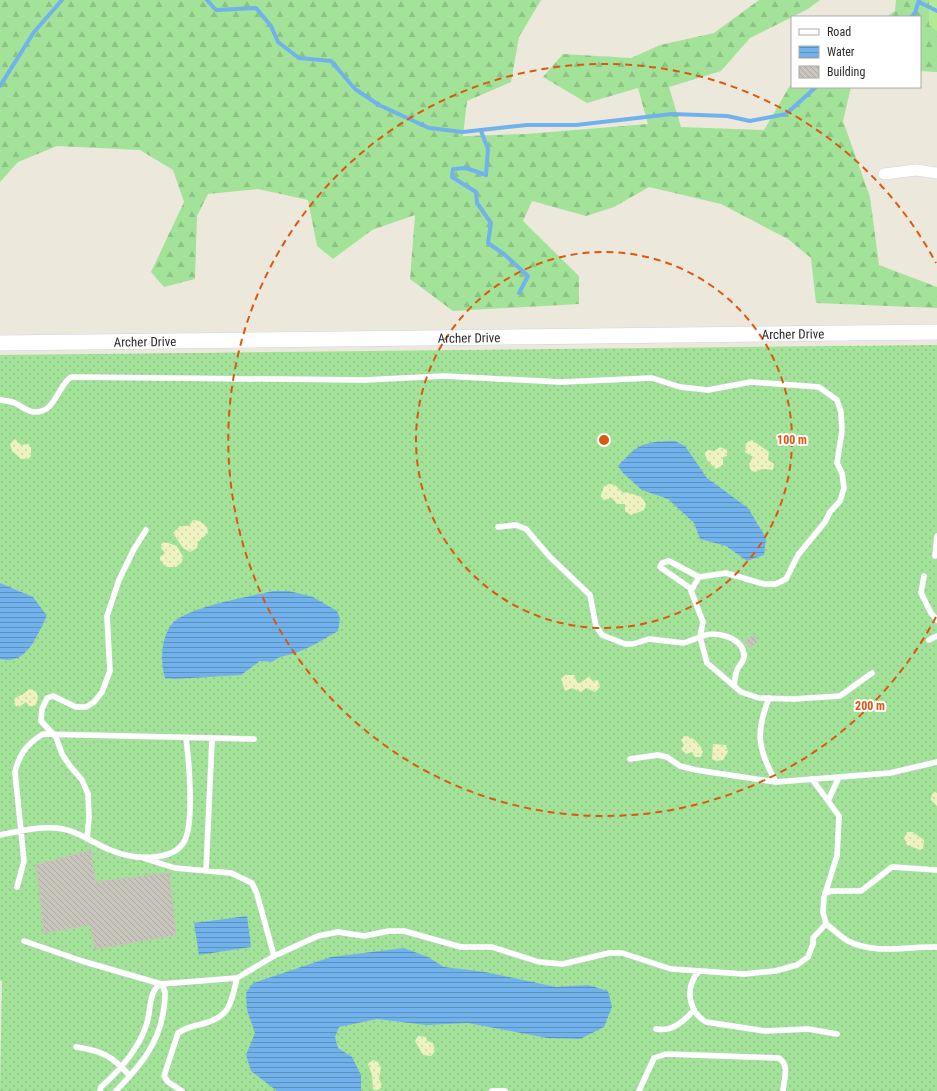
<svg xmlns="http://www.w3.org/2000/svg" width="937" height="1091" font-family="'Roboto Condensed',sans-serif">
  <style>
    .grass { fill: url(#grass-dots) }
    .forest { fill: url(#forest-firs) }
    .sand { fill: url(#sand-dots) }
    .pitch { fill: #b4e995 }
    .water { fill: url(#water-rules) }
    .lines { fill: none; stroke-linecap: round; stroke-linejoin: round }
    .stream { stroke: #71b2ed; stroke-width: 4 }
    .building { fill: url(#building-back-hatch); stroke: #c7c5b6 }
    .lane-casing { stroke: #d2d2e3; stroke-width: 6 }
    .street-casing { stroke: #d2d2e3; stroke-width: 12 }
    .secondary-casing { stroke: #d2d2e3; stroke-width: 16 }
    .lane { stroke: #fff; stroke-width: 5.5 }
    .street { stroke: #fff; stroke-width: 11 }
    .secondary { stroke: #fff; stroke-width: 15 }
    .ring { fill: none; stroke: #de570e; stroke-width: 2; stroke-dasharray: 7 5 }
    .labels { text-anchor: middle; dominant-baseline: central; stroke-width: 4; stroke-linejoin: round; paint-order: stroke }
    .street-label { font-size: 13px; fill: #2a2a2a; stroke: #fff }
    .centre { fill: #de570e; stroke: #fff; stroke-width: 2 }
    .ring-label { font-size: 12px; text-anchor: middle; font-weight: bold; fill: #de570e; stroke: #fff; stroke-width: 4; stroke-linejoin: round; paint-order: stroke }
  </style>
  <defs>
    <pattern id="grass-dots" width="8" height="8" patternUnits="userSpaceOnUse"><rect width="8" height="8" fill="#a3e299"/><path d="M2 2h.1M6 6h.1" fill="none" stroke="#8cc284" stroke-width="1.8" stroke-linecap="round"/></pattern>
    <pattern id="forest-firs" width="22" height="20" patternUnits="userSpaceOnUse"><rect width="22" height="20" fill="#a3e299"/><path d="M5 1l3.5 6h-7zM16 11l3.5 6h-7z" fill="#8cc284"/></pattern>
    <pattern id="sand-dots" width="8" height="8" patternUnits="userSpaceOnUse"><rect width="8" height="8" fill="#eef1c0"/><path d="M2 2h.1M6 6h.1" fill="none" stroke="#cccfa5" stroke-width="1.8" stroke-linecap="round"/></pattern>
    <pattern id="water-rules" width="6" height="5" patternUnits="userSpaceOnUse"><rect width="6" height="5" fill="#71b2ed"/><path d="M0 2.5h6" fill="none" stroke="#5d91c0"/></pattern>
    <pattern id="building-back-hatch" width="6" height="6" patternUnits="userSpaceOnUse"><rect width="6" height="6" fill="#c8c5bc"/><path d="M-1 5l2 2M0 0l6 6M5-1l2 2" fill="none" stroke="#aca9a2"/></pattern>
  </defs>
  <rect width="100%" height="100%" fill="#ece9dc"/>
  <path class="grass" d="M 937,345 L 937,1091 L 0,1091 L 2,981 L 0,980 L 0,355 Z"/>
  <path class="forest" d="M 0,0 L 541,0 L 519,37 L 511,82 L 467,101 L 463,136 L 526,134 L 648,124 L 638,88 L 587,103 L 543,77 L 563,54 L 631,58 L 660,45 L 714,33 L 759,0 L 820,0 L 808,9 L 750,38 L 721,71 L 669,87 L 681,127 L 764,130 L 792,82 L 792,87 L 851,87 L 843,121 L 870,197 L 879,265 L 937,287 L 937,308 L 816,303 L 811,258 L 788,239 L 721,204 L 649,187 L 614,207 L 586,216 L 532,201 L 523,221 L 579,276 L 579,304 L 453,311 L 410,279 L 415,215 L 372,230 L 333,259 L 317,246 L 308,200 L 258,189 L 208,194 L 197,216 L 195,279 L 164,287 L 151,272 L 184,202 L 173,170 L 140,150 L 57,146 L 18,162 L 0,182 Z
    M 896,0 L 937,0 L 937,72 L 920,71 L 920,17 L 886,17 L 895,11 Z"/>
  <path class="sand" d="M 15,439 L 21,445 L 29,444 L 31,448 L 31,456 L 28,459 L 21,459 L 12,451 L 10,444 Z
    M 752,440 L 769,452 L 768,460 L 774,464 L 773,470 L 762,469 L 755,472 L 750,470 L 749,463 L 753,457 L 745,452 L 746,443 Z
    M 720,447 L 727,450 L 727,456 L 723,457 L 723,465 L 716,469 L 706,459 L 705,453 L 708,450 L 714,451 Z
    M 609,484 L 615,485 L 623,493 C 628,491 636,496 642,497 L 646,504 L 644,510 L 631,515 L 625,511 L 625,504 L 617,504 L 612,498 L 604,500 L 601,498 L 601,495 L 604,486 Z
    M 193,520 L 200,521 L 207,527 L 208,533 L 198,542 L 197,548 L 190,552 L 183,548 L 173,533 L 180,526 L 189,526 Z
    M 165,542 L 177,546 L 183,557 L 182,562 L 176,567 L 166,567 L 160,560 L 160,557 L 165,553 L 161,548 L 161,544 Z
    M 565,675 L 574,675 L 577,682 L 580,683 L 590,676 L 592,681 L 598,680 L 600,687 L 595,692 L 586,688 L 581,692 L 572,688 L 565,691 L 561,679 Z
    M 29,689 L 34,690 C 40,695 38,700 35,706 L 29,706 L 26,702 L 19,707 L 16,706 L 14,703 L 15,698 L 25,693 Z
    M 684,736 C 693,736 699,743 703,751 L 701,757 L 695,757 L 692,752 L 686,754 L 681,749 L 684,745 L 681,740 Z
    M 713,744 L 726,745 L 728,752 L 723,760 L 716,761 L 712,759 Z
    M 935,792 L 937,793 L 937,806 L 931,800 L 932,794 Z
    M 907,832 L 913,832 L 924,840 L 923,849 L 920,850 L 907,845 L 904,838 Z
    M 418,1036 L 426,1037 L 427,1041 L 433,1043 L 435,1051 L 431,1056 L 423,1055 L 415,1041 Z
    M 373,1060 L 378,1062 L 381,1068 L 379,1078 L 382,1086 L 378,1091 L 373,1089 L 372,1075 L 368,1064 Z"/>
  <path class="pitch" d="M 929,0 L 937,0 L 937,31 L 929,25 Z"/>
  <path class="water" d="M 667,441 L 675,441 L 685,446 L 707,478 L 748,508 L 766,538 L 764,555 L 747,561 L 726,546 L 700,539 L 694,523 L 668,499 L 642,490 L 623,473 L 618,466 C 637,446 639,443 667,441 Z
    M 0,583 L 33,597 L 47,616 C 37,635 27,666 0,659 Z
    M 274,591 L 289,591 L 313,597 L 337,611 L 340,619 L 338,631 C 324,639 310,648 295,653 C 285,657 282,654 272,662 L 260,661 L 241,675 L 174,679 L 165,678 C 160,662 161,637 172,624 C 186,607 251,596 274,591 Z
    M 247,916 L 251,947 L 199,955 L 194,923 Z
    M 404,948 L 428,957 L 444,967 L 485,972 L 556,987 L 588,985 L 608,991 L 612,1007 L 604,1027 L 580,1039 L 547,1038 L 468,1023 L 426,1025 L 377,1019 L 339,1027 L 335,1037 L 338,1048 L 352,1057 L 361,1075 L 361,1091 L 277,1091 L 251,1071 L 246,1055 L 255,1033 L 247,1010 L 246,993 L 253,983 L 331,957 Z"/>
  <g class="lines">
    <path class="stream" d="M 207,0 L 216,10 L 256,8 L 271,26 L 278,42 L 299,58 L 331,61 L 355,89 L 379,105 L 429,128 L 463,132 L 527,125 L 576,125 L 672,114 L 727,116 L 750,121 L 786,114 L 816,87
      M 919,2 L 937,11
      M 911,17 L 915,13 L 919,0
      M 0,86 L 34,32 L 62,0
      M 481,131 L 488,149 L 486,175 L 466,168 L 453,169 L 452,177 L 476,192 L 477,203 L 491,223 L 488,243 L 504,254 L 528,276 L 519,293"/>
  </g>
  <path class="building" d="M 754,635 L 758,642 L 749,648 L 745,641 Z
    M 91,850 L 95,882 L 169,873 L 176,935 L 95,949 L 90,925 L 44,933 L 36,865 Z"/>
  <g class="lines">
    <g class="lane-casing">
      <path id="lane" d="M 0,400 C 5,401 11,401 15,403 C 21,406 28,412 35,412 C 56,412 56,388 71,377 L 365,380 L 444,376 L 561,382 L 652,378 L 680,387 L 708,390 L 751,382 L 819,387 L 837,400 L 841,412 L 842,431 L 837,463 L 842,473 L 844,488 L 840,501 L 830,512 L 825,522 L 798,555 L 786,579 L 776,584 L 764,584 L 726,573 L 699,577 L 669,561 L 662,563 L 660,567 L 690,588 L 703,622 L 700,637 L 684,643 L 649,639 L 633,644 L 625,644 L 602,635 L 596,626 L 590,595 L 550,557 L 526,529 L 516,525 L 498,527
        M 935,556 L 937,536
        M 924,576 L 921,593 L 931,613 L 937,620
        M 691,591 L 699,577
        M 929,640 L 937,636
        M 734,686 C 735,681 735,675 737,670 C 739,665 745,661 744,654 C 741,636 713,630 700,637 L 707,663 L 741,692 L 759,698 L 794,699 L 840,696 L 872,673
        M 769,698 C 755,733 758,750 776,782
        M 630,759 L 658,755 L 667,757 L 680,766 L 696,770 L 776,782 L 890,773 L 937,762
        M 812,779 L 839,816 L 837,856 L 824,897 L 823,912 L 826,924
        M 828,801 L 839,777
        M 0,835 C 20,831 43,825 63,829 C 81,832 95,845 113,851 C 132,859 174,863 185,840 C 194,821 189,761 186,738
        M 87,839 L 89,818 L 88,794 L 82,780 L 70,766 L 62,754 L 56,737 L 41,721 L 42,709 L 47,698 L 53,696 L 76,707 L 86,707 L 94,702 L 102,692 L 110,671 L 107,616 L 119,580 L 134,549 L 146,530
        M 143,858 L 175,868 L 231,873 L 252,883 L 257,894 L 274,956 L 318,936 L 338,932 L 364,936 L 389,931 L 404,931 L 461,947 L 492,947 L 539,962 L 563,964 L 609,953 L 622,953 L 671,969 L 744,974 L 775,971 L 797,965 L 808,957 L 813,944 L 813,938 L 826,924 C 833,929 841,937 848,941 C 875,955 908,946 937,947
        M 206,871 L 212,740
        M 17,887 L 24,861 L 15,772 C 19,754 27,744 43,734 L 254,739
        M 825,893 L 832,891 L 861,891 L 892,867 L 937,870
        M 24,941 L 82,961 L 161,984 L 237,978
        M 698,972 C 685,988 688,1011 706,1022 L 765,1031 L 808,1029 L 837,1034
        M 656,1029 C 672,1032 683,1022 693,1011
        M 76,1047 C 103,1051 112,1056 130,1076
        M 100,1091 L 101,1087 C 120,1070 138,1050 146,1026 C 151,1014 148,990 161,984 C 167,991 165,998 164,1007 C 160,1043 140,1066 116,1091
        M 182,1091 L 168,1082 L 164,1076 L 178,1033 C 185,1028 193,1026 202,1024 C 230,1017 231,1004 237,978 L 274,956
        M 492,1091 L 505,1091
        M 639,1091 L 654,1058 L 666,1054 L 779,1058 C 790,1066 784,1078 783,1091"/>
    </g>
    <g class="street-casing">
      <path id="street" d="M 884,174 L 916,170 L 937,173"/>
    </g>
    <g class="secondary-casing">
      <g id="secondary">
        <path id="s1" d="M 0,343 L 937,332"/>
      </g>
    </g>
    <use href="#lane" class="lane"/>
    <use href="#street" class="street"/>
    <use href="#secondary" class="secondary"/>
  </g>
  <g class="ring">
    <circle cx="604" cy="440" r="188"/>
    <path d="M936 617A376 376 0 1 1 936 263"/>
  </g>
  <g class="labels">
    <g class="street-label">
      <text stroke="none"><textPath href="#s1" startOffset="793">Archer Drive</textPath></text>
      <text stroke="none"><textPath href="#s1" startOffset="469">Archer Drive</textPath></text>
      <text stroke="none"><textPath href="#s1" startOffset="145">Archer Drive</textPath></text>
    </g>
  </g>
  <circle cx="604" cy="440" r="6" class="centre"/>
  <g class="ring-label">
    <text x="792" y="444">100 m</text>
    <text x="870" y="710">200 m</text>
  </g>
  <rect x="791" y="16" width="130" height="72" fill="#ffffff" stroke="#aaaaaa"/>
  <rect x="799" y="29" width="20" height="6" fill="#ffffff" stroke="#aaaaaa"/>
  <text x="827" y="36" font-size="12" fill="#2a2a2a">Road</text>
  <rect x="799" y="46" width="20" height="12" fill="url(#water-rules)" stroke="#aaaaaa"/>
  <text x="827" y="56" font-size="12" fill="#2a2a2a">Water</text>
  <rect x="799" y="66" width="20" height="12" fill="url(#building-back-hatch)" stroke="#aaaaaa"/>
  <text x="827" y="76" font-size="12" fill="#2a2a2a">Building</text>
</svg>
